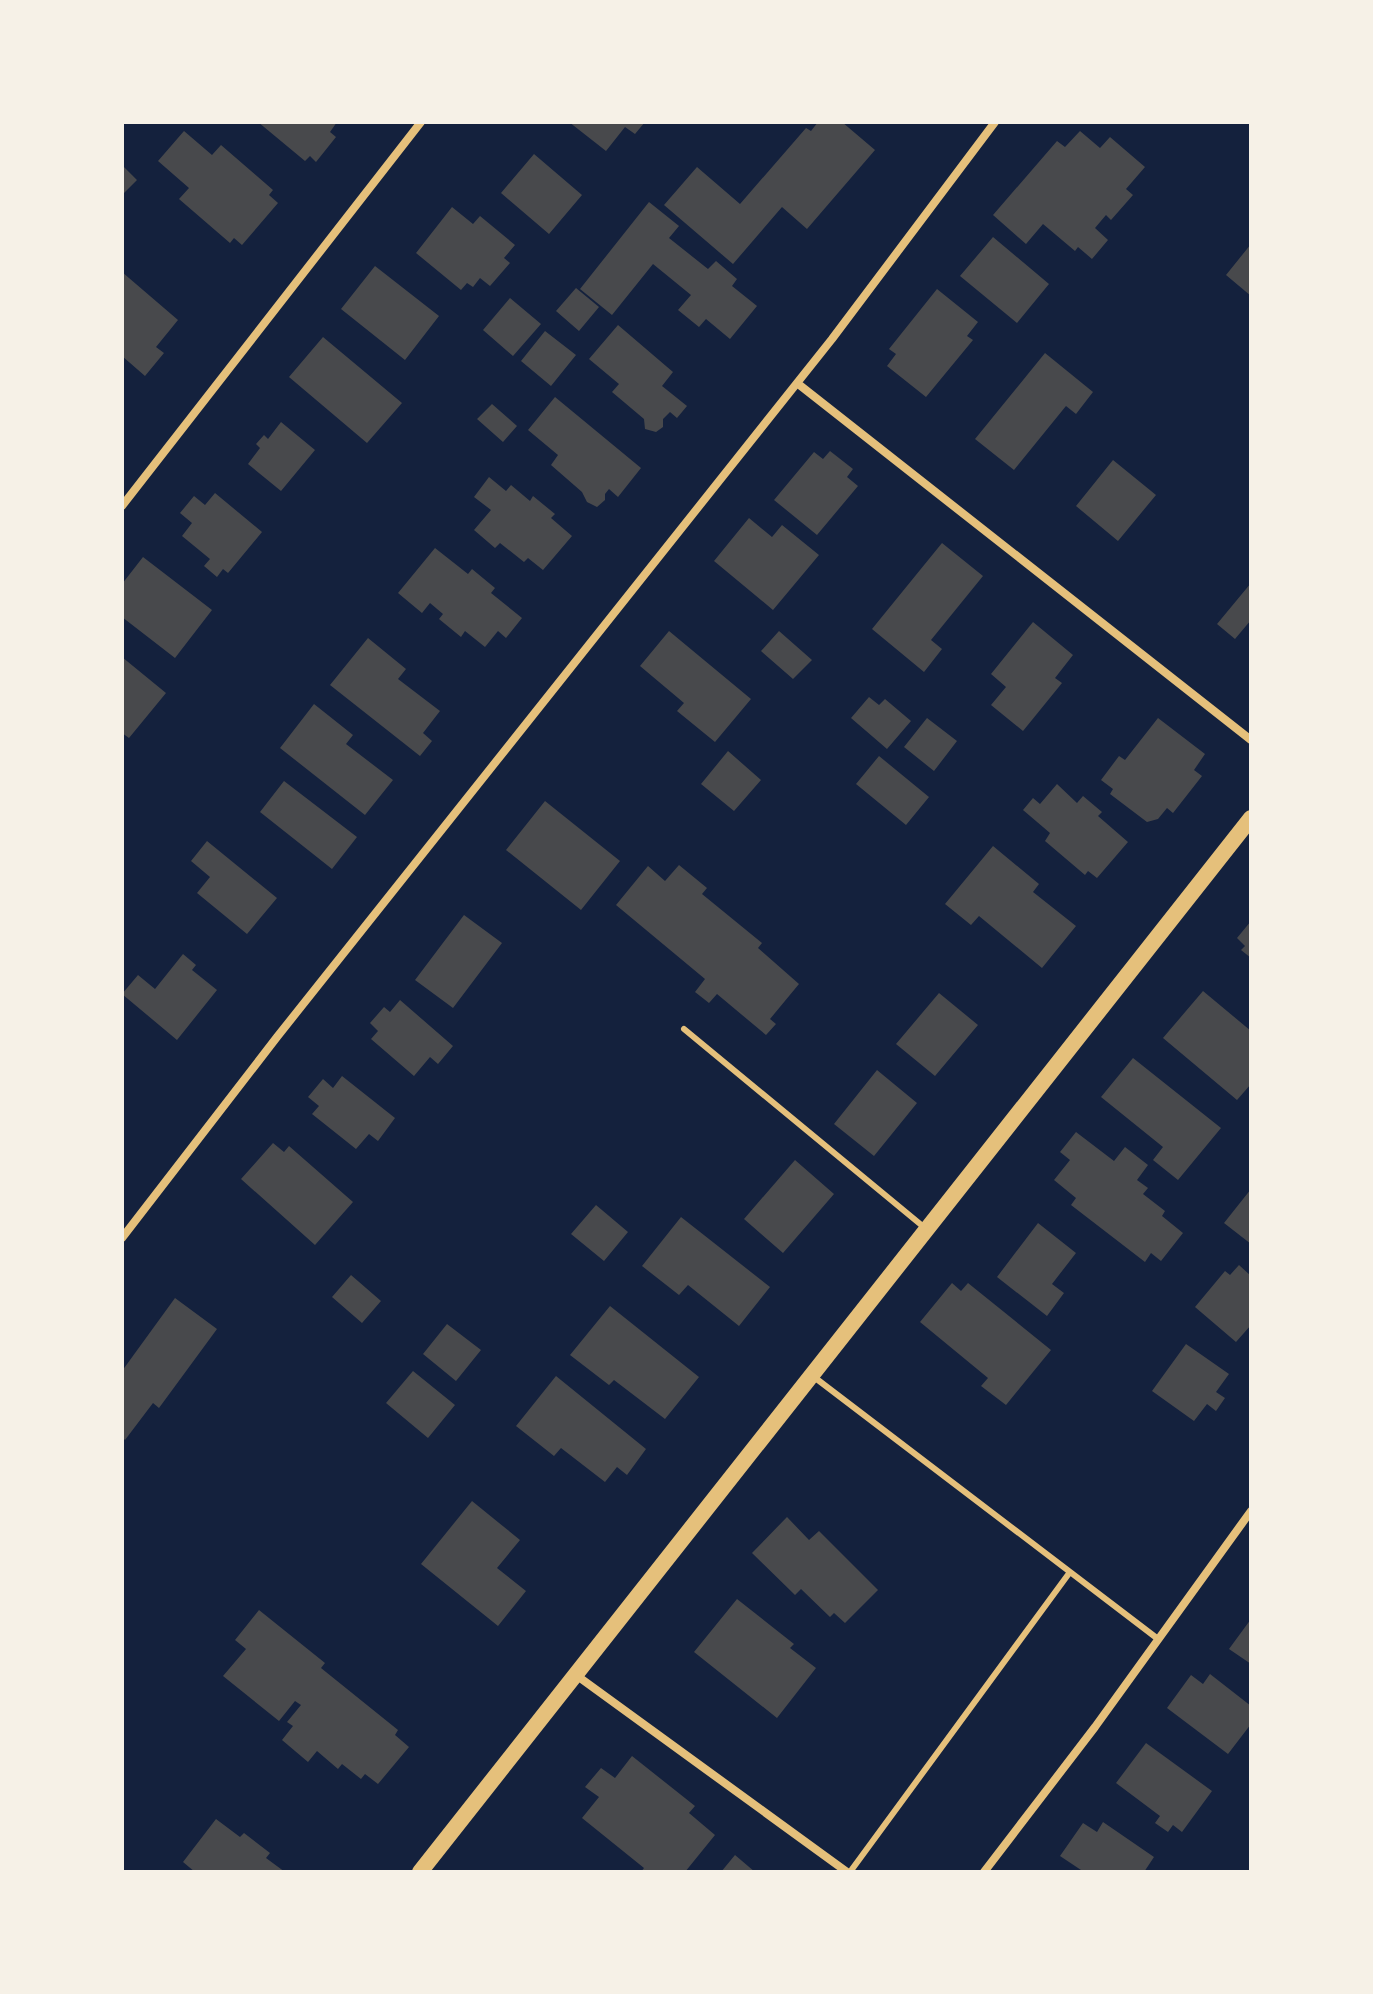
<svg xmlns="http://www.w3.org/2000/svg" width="1373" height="1994" font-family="Literata,serif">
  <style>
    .building { fill: #48494c }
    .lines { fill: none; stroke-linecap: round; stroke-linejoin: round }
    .service { stroke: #e5c07b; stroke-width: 6 }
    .minor { stroke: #e5c07b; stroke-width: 8 }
    .secondary { stroke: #e5c07b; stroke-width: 16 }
  </style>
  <rect width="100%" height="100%" fill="#14213d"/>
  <path class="building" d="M 258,122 L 337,122 L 330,132 L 336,137 L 316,162 L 310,156 L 305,161 Z
    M 569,122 L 645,122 L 635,134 L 625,127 L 606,151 Z
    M 818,122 L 842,122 L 875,150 L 807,229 L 782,207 L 733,264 L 664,205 L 697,167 L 740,204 L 806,128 L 811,131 Z
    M 184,131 L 212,155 L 221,145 L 273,190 L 269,195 L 278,203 L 242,245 L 234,238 L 230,243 L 179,199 L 189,188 L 158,161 Z
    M 1080,131 L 1100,148 L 1110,137 L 1145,167 L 1126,189 L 1133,195 L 1111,220 L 1106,215 L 1095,228 L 1108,240 L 1092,259 L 1078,247 L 1075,251 L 1043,224 L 1026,244 L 993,215 L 1057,141 L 1065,147 Z
    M 534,154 L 582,195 L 549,234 L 501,193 Z
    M 122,165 L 137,180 L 122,195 Z
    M 649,202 L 679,226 L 669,238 L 708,269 L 716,261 L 737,279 L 732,286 L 757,306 L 730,339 L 706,319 L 699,327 L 678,310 L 691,295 L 653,264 L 612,315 L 580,289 Z
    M 452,207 L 473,224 L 480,216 L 515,245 L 504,258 L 510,263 L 490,286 L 480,278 L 473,287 L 467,283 L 461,290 L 416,253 Z
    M 993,237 L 1049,284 L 1017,323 L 960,276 Z
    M 1251,244 L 1251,296 L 1226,275 Z
    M 375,266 L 439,316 L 405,360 L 341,309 Z
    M 122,272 L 178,320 L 156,347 L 164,353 L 145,376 L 122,356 Z
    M 576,288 L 599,307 L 579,331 L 556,311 Z
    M 937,289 L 978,322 L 967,336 L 973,340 L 926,397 L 887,366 L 896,354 L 889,349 Z
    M 510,298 L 541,324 L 513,356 L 483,330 Z
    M 618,325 L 673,372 L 662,386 L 687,406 L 677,418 L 670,412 L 663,419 L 663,427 L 656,432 L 645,429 L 644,419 L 612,392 L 619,384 L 589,359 Z
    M 545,331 L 576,355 L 551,386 L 521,361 Z
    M 323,337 L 402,403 L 367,443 L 289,377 Z
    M 1045,353 L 1093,392 L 1076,414 L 1066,406 L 1014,470 L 975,439 Z
    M 555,397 L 641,468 L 618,497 L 609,489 L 605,494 L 605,500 L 597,507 L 587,502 L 582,492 L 551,465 L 558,455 L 528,430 Z
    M 492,404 L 517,426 L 503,442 L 477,419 Z
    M 281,422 L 315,450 L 281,491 L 248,464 L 260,448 L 256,444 L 264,435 L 268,439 Z
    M 830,451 L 853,469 L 847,477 L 858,486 L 817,535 L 774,500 L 814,452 L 823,459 Z
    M 1113,460 L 1156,495 L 1118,541 L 1076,506 Z
    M 489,477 L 506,491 L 511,485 L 530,501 L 533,496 L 555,514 L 551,518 L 572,536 L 543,570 L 528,558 L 524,562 L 500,543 L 495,548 L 474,530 L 491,510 L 474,497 Z
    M 215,493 L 262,532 L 228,573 L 223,569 L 217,577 L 204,566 L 210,559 L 182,536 L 192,523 L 180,513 L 194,496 L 205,505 Z
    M 749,518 L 772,537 L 782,525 L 819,555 L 773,610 L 714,561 Z
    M 942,543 L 983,576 L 931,640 L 942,649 L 924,672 L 872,629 Z
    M 435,548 L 468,574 L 472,569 L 495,588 L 491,593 L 522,618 L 506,638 L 498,631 L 485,647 L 465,631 L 461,637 L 439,619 L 443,614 L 430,603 L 422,613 L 398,593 Z
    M 143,557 L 212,610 L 175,658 L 122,617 L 122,584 Z
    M 1251,583 L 1251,620 L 1235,639 L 1217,624 Z
    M 1033,622 L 1073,655 L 1055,678 L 1062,683 L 1023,731 L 991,705 L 1006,687 L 991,674 Z
    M 669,631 L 751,699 L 715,742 L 677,711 L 684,703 L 640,666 Z
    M 779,631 L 812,660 L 793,679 L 761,651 Z
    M 368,638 L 406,669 L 398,679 L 440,711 L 423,733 L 432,741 L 420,756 L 330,685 Z
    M 122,657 L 166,693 L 129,738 L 122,733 Z
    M 869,697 L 879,705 L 885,699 L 911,721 L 887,749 L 851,718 Z
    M 314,704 L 353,735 L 346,744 L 393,780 L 365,815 L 280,748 Z
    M 927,718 L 957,741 L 934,771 L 904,747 Z
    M 1158,718 L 1205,754 L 1194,770 L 1202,776 L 1173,813 L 1167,808 L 1158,819 L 1147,822 L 1110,794 L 1113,789 L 1101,780 L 1119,756 L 1125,760 Z
    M 728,751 L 761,780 L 734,811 L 701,784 Z
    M 879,756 L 929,797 L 906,825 L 856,784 Z
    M 284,781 L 357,837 L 332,869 L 260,812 Z
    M 1057,784 L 1077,803 L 1083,796 L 1102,812 L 1098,816 L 1128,842 L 1097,878 L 1088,871 L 1085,875 L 1045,841 L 1050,833 L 1023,810 L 1033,798 L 1040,804 Z
    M 545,801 L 620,861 L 581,910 L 506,850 Z
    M 207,841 L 277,898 L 247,934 L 197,893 L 210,877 L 191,861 Z
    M 993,846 L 1039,884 L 1033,892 L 1076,926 L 1042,968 L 979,916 L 971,925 L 945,904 Z
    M 679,865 L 707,888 L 702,894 L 762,943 L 758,948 L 799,984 L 770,1019 L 776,1024 L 766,1035 L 717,994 L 709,1003 L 695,992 L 705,979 L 616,905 L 648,866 L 665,881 Z
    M 464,915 L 502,943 L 453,1008 L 415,980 Z
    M 1251,921 L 1251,958 L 1241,950 L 1245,946 L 1237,938 Z
    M 183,954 L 196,965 L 192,970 L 217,990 L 177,1040 L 122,994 L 138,975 L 155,989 Z
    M 1203,991 L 1251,1031 L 1251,1084 L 1237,1100 L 1163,1038 Z
    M 939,993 L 978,1025 L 935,1076 L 896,1044 Z
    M 400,1000 L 453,1046 L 438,1064 L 430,1057 L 414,1076 L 371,1039 L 378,1031 L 370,1023 L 384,1007 L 390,1012 Z
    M 1133,1058 L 1221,1128 L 1178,1180 L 1153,1160 L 1163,1147 L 1101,1097 Z
    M 877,1070 L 917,1103 L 874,1156 L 834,1124 Z
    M 342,1076 L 395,1118 L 378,1141 L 369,1134 L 356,1149 L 312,1114 L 319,1106 L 308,1097 L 323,1079 L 333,1088 Z
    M 1076,1132 L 1114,1161 L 1125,1147 L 1148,1165 L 1137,1180 L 1148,1188 L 1143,1194 L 1165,1211 L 1162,1216 L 1183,1233 L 1161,1261 L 1151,1253 L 1145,1262 L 1071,1205 L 1076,1198 L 1054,1180 L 1070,1160 L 1060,1152 Z
    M 273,1143 L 284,1152 L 289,1146 L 353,1202 L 315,1245 L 241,1179 Z
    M 795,1160 L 834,1194 L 783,1253 L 744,1219 Z
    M 1251,1189 L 1251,1244 L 1224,1223 Z
    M 596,1205 L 628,1232 L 604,1261 L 571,1234 Z
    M 681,1217 L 770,1287 L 739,1326 L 688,1285 L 679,1295 L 642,1266 Z
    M 1038,1223 L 1076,1253 L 1052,1284 L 1064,1293 L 1047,1316 L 997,1277 Z
    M 1239,1265 L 1251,1276 L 1251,1325 L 1236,1342 L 1195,1307 L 1225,1271 L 1230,1275 Z
    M 351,1275 L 381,1301 L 362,1323 L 332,1297 Z
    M 952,1283 L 961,1291 L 968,1283 L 1051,1350 L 1006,1405 L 981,1386 L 988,1378 L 920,1322 Z
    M 175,1298 L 217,1329 L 159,1408 L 153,1403 L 125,1440 L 122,1437 L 122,1371 Z
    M 610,1306 L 699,1377 L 665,1419 L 614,1380 L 609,1385 L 570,1355 Z
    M 447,1324 L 481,1350 L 456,1381 L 423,1354 Z
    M 1186,1344 L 1229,1374 L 1216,1392 L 1225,1398 L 1216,1411 L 1207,1404 L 1194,1421 L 1152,1391 Z
    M 413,1371 L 455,1405 L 428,1438 L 386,1403 Z
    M 556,1376 L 646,1449 L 627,1475 L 617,1467 L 605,1482 L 561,1448 L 554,1456 L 516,1426 Z
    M 472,1501 L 520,1540 L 497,1568 L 526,1591 L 498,1626 L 421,1564 Z
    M 787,1517 L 809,1540 L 819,1531 L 878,1590 L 845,1623 L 834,1613 L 830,1617 L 801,1589 L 795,1595 L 752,1553 Z
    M 737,1599 L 794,1644 L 790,1648 L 816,1668 L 777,1718 L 694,1652 Z
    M 259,1610 L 325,1663 L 321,1668 L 398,1730 L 395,1735 L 409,1747 L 378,1784 L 365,1774 L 361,1779 L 342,1764 L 338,1769 L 317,1751 L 308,1762 L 282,1740 L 293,1726 L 287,1722 L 301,1705 L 295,1701 L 279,1721 L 223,1676 L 246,1649 L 235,1640 Z
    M 1251,1619 L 1251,1664 L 1229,1649 Z
    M 1210,1674 L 1251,1706 L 1251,1724 L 1228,1754 L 1167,1708 L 1191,1675 L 1203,1684 Z
    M 1146,1743 L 1212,1791 L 1182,1832 L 1173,1825 L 1168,1832 L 1155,1823 L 1160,1816 L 1116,1783 Z
    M 632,1756 L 695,1806 L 689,1813 L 715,1835 L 685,1872 L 641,1872 L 644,1868 L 582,1818 L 599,1797 L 585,1787 L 601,1768 L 615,1778 Z
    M 216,1819 L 240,1837 L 244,1833 L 270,1853 L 266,1858 L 285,1872 L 195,1872 L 183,1862 Z
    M 1103,1822 L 1154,1857 L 1144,1872 L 1084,1872 L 1060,1856 L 1083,1823 L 1097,1832 Z
    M 735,1855 L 755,1872 L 721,1872 Z"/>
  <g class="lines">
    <path class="service" d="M 684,1029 L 925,1228
      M 814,1377 L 1158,1639
      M 850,1872 L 1070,1572"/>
    <path class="minor" d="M 797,383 L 1251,740
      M 122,506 L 421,122
      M 122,1238 L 277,1037 L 832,339 L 995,122
      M 576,1675 L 847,1872
      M 984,1872 L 1095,1727 L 1251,1511"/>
    <path class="secondary" d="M 420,1872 L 1251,818"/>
  </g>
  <rect width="1373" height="1994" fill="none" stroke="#f6f1e7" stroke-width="248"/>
</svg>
